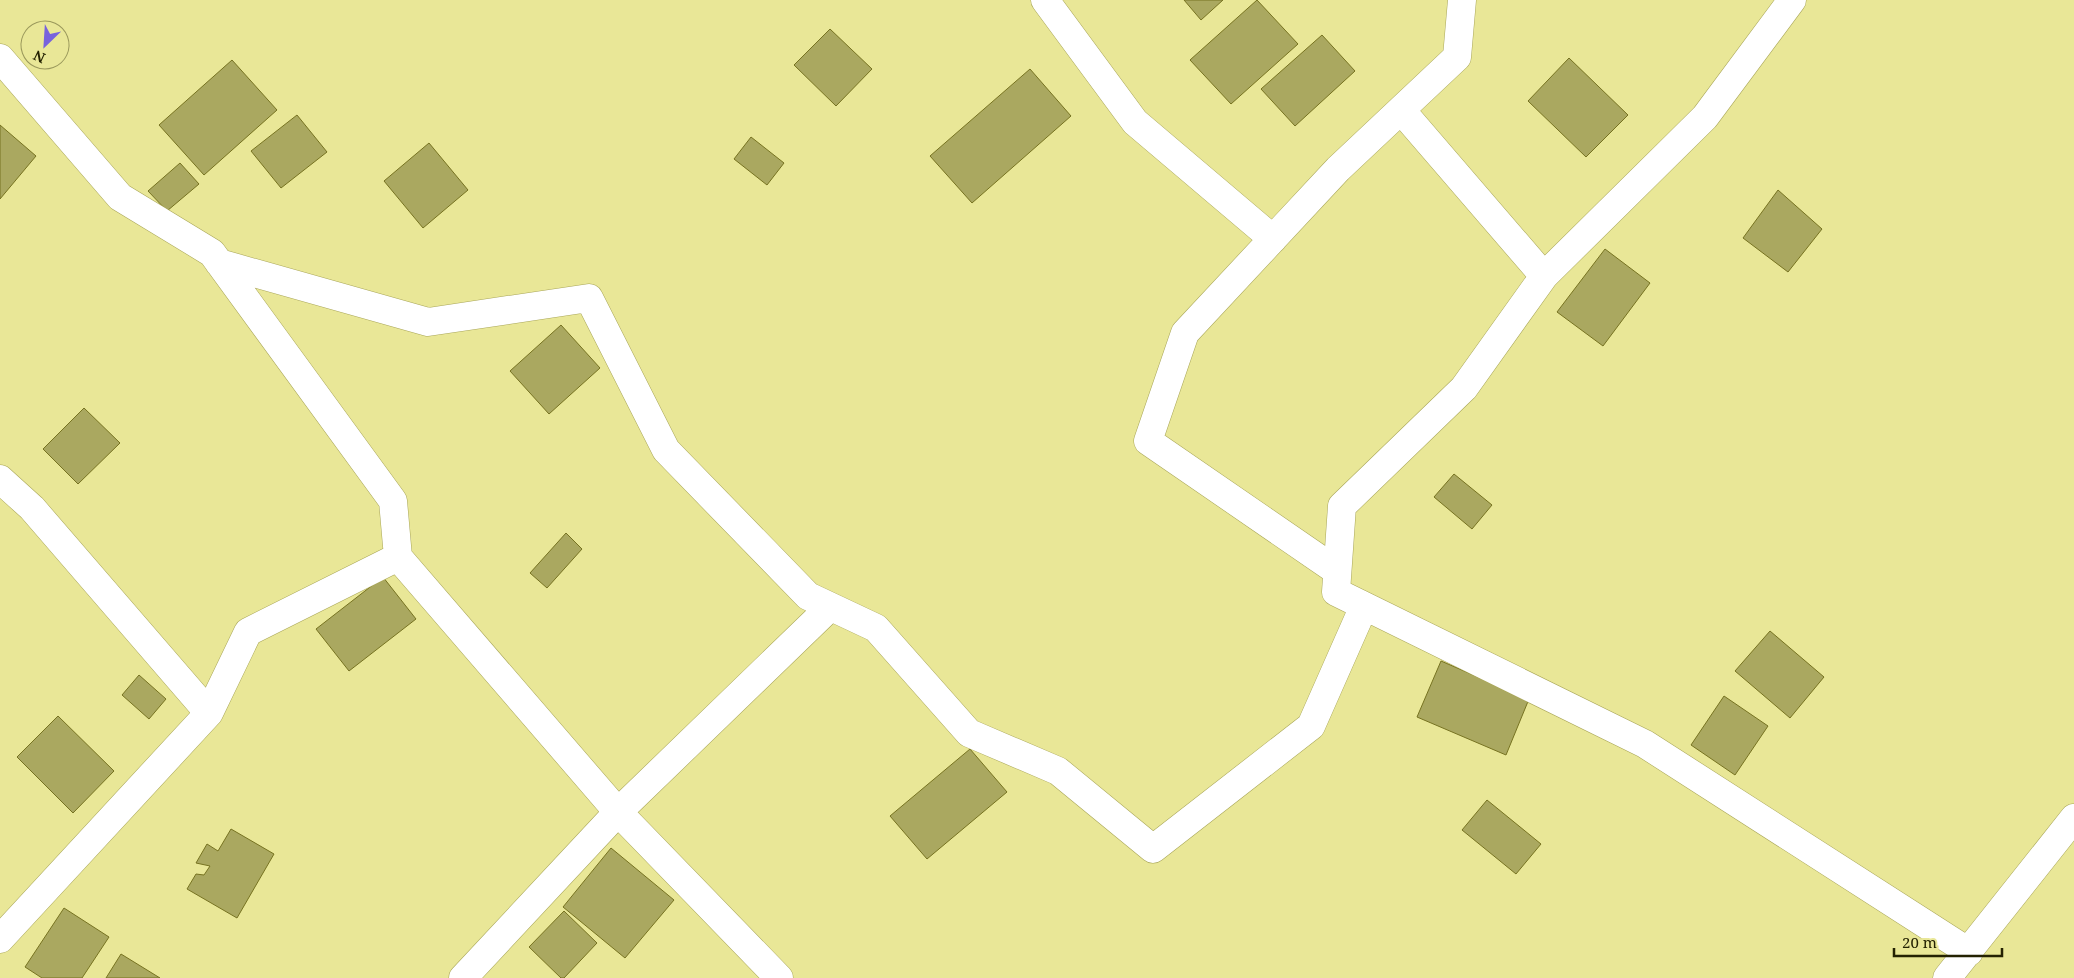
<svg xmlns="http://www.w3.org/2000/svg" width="2074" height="978" font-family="'Noto Serif',serif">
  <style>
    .building { fill: #aaa860; stroke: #777321 }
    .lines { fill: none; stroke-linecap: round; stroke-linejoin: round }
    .minor-casing { stroke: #a9a658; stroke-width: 29 }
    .minor { stroke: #fff; stroke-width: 28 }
  </style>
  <rect width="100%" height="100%" fill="#e9e797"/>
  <path class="building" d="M 1184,0 L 1223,0 L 1201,20 Z
    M 1257,0 L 1298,44 L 1231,104 L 1190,60 Z
    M 830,29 L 872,69 L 836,106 L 794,65 Z
    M 1322,35 L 1355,71 L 1295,126 L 1261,89 Z
    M 1569,58 L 1628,115 L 1586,157 L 1528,101 Z
    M 232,60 L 277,110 L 204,175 L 159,125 Z
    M 1030,69 L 1071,116 L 972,203 L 930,156 Z
    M 297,115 L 327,152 L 281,188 L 251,151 Z
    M 0,125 L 36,156 L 0,199 Z
    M 751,137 L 784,163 L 767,185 L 734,159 Z
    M 429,143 L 468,190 L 423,228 L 384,181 Z
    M 180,163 L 199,184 L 167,211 L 148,191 Z
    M 1778,190 L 1822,229 L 1788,272 L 1743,238 Z
    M 1605,249 L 1650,283 L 1603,346 L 1557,312 Z
    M 561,325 L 600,368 L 549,414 L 510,371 Z
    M 84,408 L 120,443 L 78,484 L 43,449 Z
    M 1454,474 L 1492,505 L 1472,529 L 1434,497 Z
    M 566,533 L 582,549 L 547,588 L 530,573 Z
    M 383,577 L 416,619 L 349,671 L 316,629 Z
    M 1770,631 L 1824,677 L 1790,718 L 1735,671 Z
    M 1441,661 L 1529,699 L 1506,755 L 1417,717 Z
    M 139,675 L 166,699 L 149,719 L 122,695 Z
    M 1724,696 L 1768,726 L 1735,775 L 1691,745 Z
    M 58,716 L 114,771 L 73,813 L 17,757 Z
    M 970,749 L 1007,792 L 927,859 L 890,816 Z
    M 1487,800 L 1541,844 L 1516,874 L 1462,830 Z
    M 231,829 L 274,854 L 237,918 L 187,889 L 196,874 L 204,875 L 210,866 L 196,863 L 207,844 L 218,851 Z
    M 611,848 L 674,900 L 625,958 L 563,907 Z
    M 64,908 L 109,937 L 82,978 L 42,978 L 25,967 Z
    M 564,911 L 597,943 L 564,978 L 561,978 L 529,947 Z
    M 121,954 L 160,978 L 106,978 Z"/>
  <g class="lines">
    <g class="minor-casing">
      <path id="minor" d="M 1045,0 L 1135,122 L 1273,239
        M 1792,0 L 1705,117 L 1544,276 L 1464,388 L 1342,506 L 1336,592 L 1645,744 L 1969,952
        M 0,58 L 120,197 L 212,253 L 393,501 L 398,557 L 618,812 L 779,978
        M 1401,110 L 1544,276
        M 219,263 L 428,322 L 589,298 L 666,450 L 808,596 L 876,628 L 969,733 L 1058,771 L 1153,849 L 1311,726 L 1364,606
        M 0,479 L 32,508 L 209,713
        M 1337,571 L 1148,441 L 1185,333 L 1338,169 L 1457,57 L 1462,0
        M 0,939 L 209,713 L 248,632 L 398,557
        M 463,978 L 618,812 L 830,607
        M 1947,978 L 2074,818"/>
    </g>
    <use href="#minor" class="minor"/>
  </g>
  <g transform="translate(45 45) rotate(205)"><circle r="24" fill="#e9e797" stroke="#9a985b"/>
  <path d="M0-4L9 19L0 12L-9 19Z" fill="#7762dd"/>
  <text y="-8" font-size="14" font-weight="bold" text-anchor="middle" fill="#242202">N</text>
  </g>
  <path d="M1894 948v8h108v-8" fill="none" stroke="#242202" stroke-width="2.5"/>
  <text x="1902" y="948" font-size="15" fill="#242202" stroke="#e9e797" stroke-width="4" paint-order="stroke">20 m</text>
</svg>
